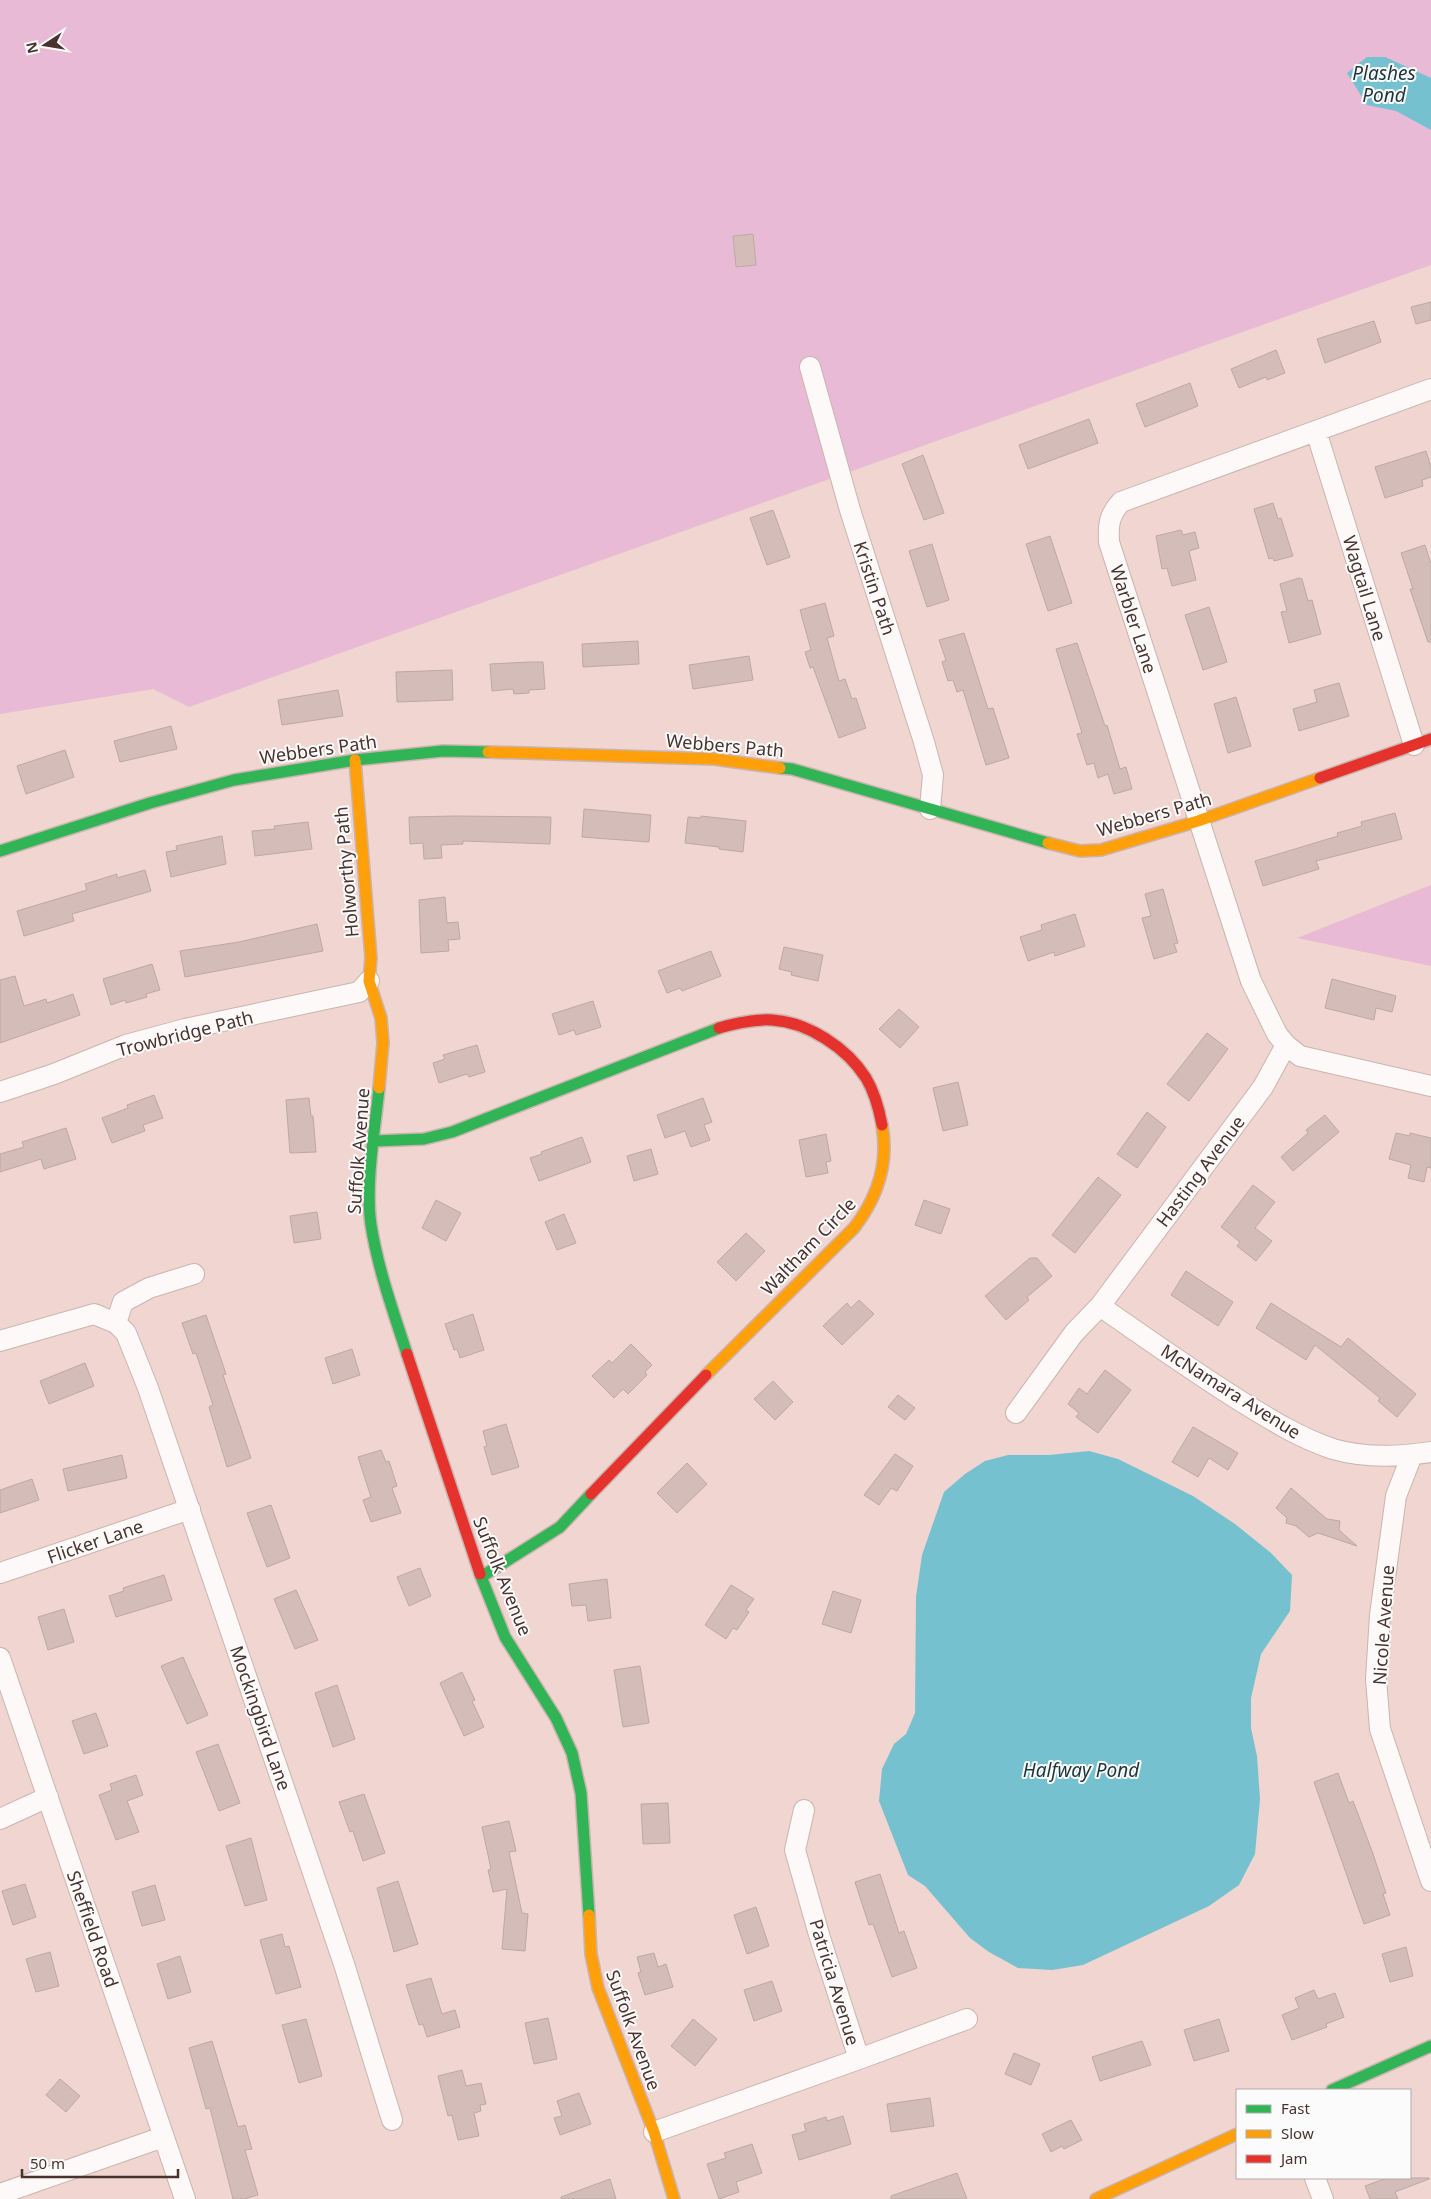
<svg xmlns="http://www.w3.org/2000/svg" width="1431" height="2199" font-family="'Noto Sans',sans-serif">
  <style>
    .green { fill: #e8bad5 }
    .water { fill: #75c1cf }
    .building { fill: #d4bdb8; stroke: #bea8a4 }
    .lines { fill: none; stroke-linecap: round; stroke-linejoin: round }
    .street-casing { stroke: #cbb4af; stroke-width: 22 }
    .fast-casing { stroke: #cbb4af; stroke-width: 14 }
    .slow-casing { stroke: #cbb4af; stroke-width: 14 }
    .jam-casing { stroke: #cbb4af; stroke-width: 14 }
    .street { stroke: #fdf9f8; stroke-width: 20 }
    .fast { stroke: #30b455; stroke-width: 11 }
    .slow { stroke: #ff9f0a; stroke-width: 11 }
    .jam { stroke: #e5322d; stroke-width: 11 }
    .labels { text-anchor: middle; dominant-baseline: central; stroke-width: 4; stroke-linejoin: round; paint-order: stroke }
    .street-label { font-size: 18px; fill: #4a332e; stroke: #fbfbfb }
    .water-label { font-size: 19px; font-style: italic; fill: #1b353a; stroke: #fbfbfb }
  </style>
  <rect width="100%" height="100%" fill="#f0d5d0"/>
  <path class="green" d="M 0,0 L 1431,0 L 1431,265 L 189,707 L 153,689 L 0,714 Z
    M 1431,885 L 1431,966 L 1297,938 Z"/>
  <path class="water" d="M 1367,57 L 1385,57 L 1431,78 L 1431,130 L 1396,111 L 1367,105 L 1347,73 Z
    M 1089,1451 L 1118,1459 L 1193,1496 L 1235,1524 L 1271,1553 L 1292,1575 L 1290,1611 L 1261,1654 L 1251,1698 L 1251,1728 L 1257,1756 L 1260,1799 L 1255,1854 L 1239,1885 L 1209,1906 L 1083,1965 L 1052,1970 L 1018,1968 L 989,1952 L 970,1938 L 925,1886 L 908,1875 L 879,1801 L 882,1769 L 894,1744 L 906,1734 L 915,1713 L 916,1597 L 922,1555 L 944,1492 L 965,1474 L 985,1461 L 1008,1455 L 1049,1455 Z"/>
  <path class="building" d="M 753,234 L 756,265 L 736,267 L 733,236 Z
    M 1431,302 L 1431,320 L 1416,324 L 1411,307 Z
    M 1374,321 L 1381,342 L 1325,363 L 1317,339 Z
    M 1276,350 L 1285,373 L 1267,380 L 1266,377 L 1239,388 L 1231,369 Z
    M 1190,383 L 1198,406 L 1145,427 L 1136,404 Z
    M 1089,419 L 1098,443 L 1028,469 L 1019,445 Z
    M 1426,451 L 1431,467 L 1431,477 L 1422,480 L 1423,486 L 1385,498 L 1375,467 Z
    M 923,455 L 944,513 L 924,520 L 902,464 Z
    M 1273,503 L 1278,519 L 1281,518 L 1293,556 L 1274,561 L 1273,558 L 1269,559 L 1254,509 Z
    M 773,510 L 790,557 L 767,565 L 750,518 Z
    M 1181,530 L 1183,535 L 1195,532 L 1199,548 L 1189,551 L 1196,580 L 1172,586 L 1167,568 L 1162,569 L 1156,536 Z
    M 1050,536 L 1072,603 L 1048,611 L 1026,544 Z
    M 932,544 L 949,600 L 927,607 L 909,551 Z
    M 1425,545 L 1431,564 L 1431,642 L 1428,642 L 1410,589 L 1413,589 L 1401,553 Z
    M 1299,578 L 1302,579 L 1308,601 L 1312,600 L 1321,634 L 1289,643 L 1281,612 L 1287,611 L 1280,584 Z
    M 825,603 L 834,636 L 827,638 L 839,681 L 845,679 L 852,699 L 856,698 L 866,728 L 839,738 L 813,667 L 810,668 L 805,652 L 811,650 L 800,610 Z
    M 1209,607 L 1227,662 L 1203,670 L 1185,615 Z
    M 964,633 L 988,709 L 993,708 L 1009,758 L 986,765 L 963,690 L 957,692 L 953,680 L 948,681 L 942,662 L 946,660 L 939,640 Z
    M 638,641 L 639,664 L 583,667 L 582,644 Z
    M 1077,643 L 1105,726 L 1107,725 L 1120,769 L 1126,767 L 1132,789 L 1114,794 L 1108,774 L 1098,778 L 1094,763 L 1087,765 L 1077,734 L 1082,733 L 1056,649 Z
    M 749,656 L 753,680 L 693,689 L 689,665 Z
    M 531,662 L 543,662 L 545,689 L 529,690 L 529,693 L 514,694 L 513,689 L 492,691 L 490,664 Z
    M 452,670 L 453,700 L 397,702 L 396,672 Z
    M 1339,683 L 1349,716 L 1299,731 L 1293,709 L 1317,702 L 1314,690 Z
    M 338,690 L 343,716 L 282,725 L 278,700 Z
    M 1236,697 L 1251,746 L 1228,753 L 1214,704 Z
    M 171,726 L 177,749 L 120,762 L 114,741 Z
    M 65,750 L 74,777 L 26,794 L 17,766 Z
    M 584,809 L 651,815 L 649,842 L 582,837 Z
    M 1395,813 L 1402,839 L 1316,861 L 1319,869 L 1263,886 L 1255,861 L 1338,836 L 1337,833 L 1362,826 L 1361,822 Z
    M 456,816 L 551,817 L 550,844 L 463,841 L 463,844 L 441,845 L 442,858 L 424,859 L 423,843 L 410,844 L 409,817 Z
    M 701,816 L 746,821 L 743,852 L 719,849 L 719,847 L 685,843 L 688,817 L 701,818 Z
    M 308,822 L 312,849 L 255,856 L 252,831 L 275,829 L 274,826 Z
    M 222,836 L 226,864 L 171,877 L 166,852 L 177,850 L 176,846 Z
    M 145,870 L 151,891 L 72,914 L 74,921 L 24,936 L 17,911 L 87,890 L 85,884 L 117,874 L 117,878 Z
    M 1163,889 L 1178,943 L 1174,944 L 1177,952 L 1154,959 L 1142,918 L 1151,916 L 1145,894 Z
    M 445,897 L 447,923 L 458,922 L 460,939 L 448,940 L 449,951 L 421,953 L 419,900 Z
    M 1075,914 L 1085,946 L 1055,956 L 1054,952 L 1028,961 L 1020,937 L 1042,930 L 1041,925 Z
    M 317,924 L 323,951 L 185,977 L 180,951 L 239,942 Z
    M 784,947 L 823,955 L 818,981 L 791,975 L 792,972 L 779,969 Z
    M 711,951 L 721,976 L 682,991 L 680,988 L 667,993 L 658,971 Z
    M 152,964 L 160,990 L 146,994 L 147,997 L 126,1003 L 125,1000 L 111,1005 L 103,979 Z
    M 15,976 L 24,1006 L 46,999 L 47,1003 L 73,994 L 80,1015 L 0,1043 L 0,980 Z
    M 1332,979 L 1396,996 L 1392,1012 L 1376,1008 L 1374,1020 L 1325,1008 Z
    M 593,1001 L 601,1027 L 576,1035 L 574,1030 L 559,1035 L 552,1014 Z
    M 899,1009 L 919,1027 L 900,1048 L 879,1029 Z
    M 1207,1033 L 1228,1049 L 1189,1101 L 1167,1084 Z
    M 477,1045 L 485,1072 L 469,1077 L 467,1074 L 439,1083 L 433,1063 L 445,1059 L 443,1055 Z
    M 958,1082 L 968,1125 L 943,1131 L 933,1088 Z
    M 154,1095 L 163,1118 L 143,1125 L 145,1131 L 112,1143 L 102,1118 L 128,1108 L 127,1105 Z
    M 309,1098 L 311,1116 L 313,1116 L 316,1152 L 290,1153 L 286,1100 Z
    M 703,1098 L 712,1122 L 704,1125 L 710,1140 L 691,1147 L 685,1131 L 665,1138 L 657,1115 Z
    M 1147,1112 L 1166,1127 L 1137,1168 L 1117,1154 Z
    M 1325,1115 L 1339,1132 L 1293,1171 L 1281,1157 L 1308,1133 L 1306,1130 Z
    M 66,1128 L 76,1159 L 44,1169 L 41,1159 L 0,1172 L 0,1154 L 24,1147 L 22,1142 Z
    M 1396,1133 L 1410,1136 L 1410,1133 L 1431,1138 L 1431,1168 L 1427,1167 L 1424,1182 L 1408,1178 L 1411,1165 L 1389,1159 Z
    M 826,1134 L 831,1161 L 826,1162 L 828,1173 L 806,1177 L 799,1140 Z
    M 582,1137 L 591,1162 L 539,1181 L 530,1158 L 542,1154 L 541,1152 Z
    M 651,1149 L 658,1174 L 634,1181 L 627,1156 Z
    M 1098,1177 L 1121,1195 L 1075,1253 L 1052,1235 Z
    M 1253,1185 L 1275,1202 L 1255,1228 L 1272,1241 L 1256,1261 L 1237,1246 L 1240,1242 L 1221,1227 Z
    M 436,1200 L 461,1213 L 446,1241 L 422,1228 Z
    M 924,1200 L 950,1209 L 941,1234 L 915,1225 Z
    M 317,1212 L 321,1239 L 294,1243 L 290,1216 Z
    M 564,1214 L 576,1243 L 557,1250 L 545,1222 Z
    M 746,1233 L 765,1251 L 736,1281 L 717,1262 Z
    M 1030,1258 L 1037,1258 L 1052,1276 L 1027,1297 L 1029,1300 L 1006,1320 L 985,1296 Z
    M 1186,1271 L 1233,1302 L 1218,1326 L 1171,1295 Z
    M 859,1300 L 874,1314 L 842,1345 L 823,1326 L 847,1303 L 851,1308 Z
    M 1271,1303 L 1341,1347 L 1348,1338 L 1416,1394 L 1397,1417 L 1378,1401 L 1380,1398 L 1315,1345 L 1306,1360 L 1256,1328 Z
    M 473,1314 L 484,1350 L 460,1358 L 457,1349 L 454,1350 L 445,1324 Z
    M 206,1315 L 226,1374 L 223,1375 L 251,1458 L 227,1467 L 209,1407 L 213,1405 L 196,1353 L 193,1354 L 182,1323 Z
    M 631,1344 L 652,1365 L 645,1372 L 647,1375 L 628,1394 L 623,1389 L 614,1398 L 592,1376 L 609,1360 L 612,1363 Z
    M 352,1349 L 360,1375 L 333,1384 L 325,1358 Z
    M 85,1363 L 94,1386 L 49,1404 L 40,1381 Z
    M 1105,1370 L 1131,1390 L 1098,1433 L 1076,1417 L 1079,1413 L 1068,1404 L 1079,1388 L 1087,1394 Z
    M 773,1381 L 793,1402 L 775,1420 L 754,1399 Z
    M 898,1395 L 915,1408 L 905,1420 L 888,1407 Z
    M 506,1424 L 519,1467 L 492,1475 L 484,1447 L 487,1446 L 483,1431 Z
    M 1193,1427 L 1238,1453 L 1228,1470 L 1209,1458 L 1198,1477 L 1172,1462 Z
    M 381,1450 L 386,1462 L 389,1461 L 397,1486 L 392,1488 L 401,1513 L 371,1522 L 363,1500 L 371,1497 L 358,1457 Z
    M 895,1454 L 913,1466 L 897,1491 L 891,1488 L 879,1505 L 864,1495 Z
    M 122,1455 L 127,1478 L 68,1491 L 63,1469 Z
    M 687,1463 L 707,1484 L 677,1513 L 657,1493 Z
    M 32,1479 L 39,1500 L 0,1513 L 0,1490 Z
    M 1291,1488 L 1327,1519 L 1340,1521 L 1339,1530 L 1357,1546 L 1318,1533 L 1309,1537 L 1296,1526 L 1286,1523 L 1287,1518 L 1276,1508 Z
    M 271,1505 L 290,1558 L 267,1567 L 247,1513 Z
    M 420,1568 L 431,1596 L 409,1606 L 397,1577 Z
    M 164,1575 L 172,1600 L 116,1617 L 109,1596 L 124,1591 L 123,1588 Z
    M 607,1579 L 611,1618 L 588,1621 L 586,1605 L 572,1606 L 569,1584 Z
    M 731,1585 L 754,1599 L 746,1610 L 749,1612 L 737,1630 L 733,1628 L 726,1639 L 705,1625 Z
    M 296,1590 L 318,1640 L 295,1649 L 274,1599 Z
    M 833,1591 L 861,1600 L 851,1633 L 822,1624 Z
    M 64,1609 L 74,1642 L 48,1650 L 38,1617 Z
    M 183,1657 L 208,1715 L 187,1724 L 161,1666 Z
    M 640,1666 L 649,1723 L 623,1727 L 614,1670 Z
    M 462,1672 L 475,1700 L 472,1701 L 484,1727 L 464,1736 L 440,1683 Z
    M 337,1685 L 355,1739 L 333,1747 L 315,1693 Z
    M 96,1713 L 108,1746 L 84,1754 L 72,1721 Z
    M 218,1744 L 240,1803 L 219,1811 L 196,1752 Z
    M 1338,1773 L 1349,1803 L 1353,1801 L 1372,1851 L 1386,1893 L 1383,1894 L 1390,1915 L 1364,1924 L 1314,1782 Z
    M 136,1775 L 143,1795 L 127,1801 L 139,1832 L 116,1840 L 99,1795 L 112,1790 L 110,1784 Z
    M 364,1794 L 385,1853 L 363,1861 L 353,1831 L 350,1832 L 339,1802 Z
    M 668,1803 L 670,1843 L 643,1844 L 641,1804 Z
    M 509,1821 L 516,1851 L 509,1852 L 522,1913 L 528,1914 L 525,1951 L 502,1949 L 507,1889 L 493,1892 L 488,1870 L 491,1869 L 482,1827 Z
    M 251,1838 L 267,1900 L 245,1906 L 226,1846 Z
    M 880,1874 L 899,1933 L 904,1931 L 917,1968 L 892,1977 L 873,1924 L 869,1925 L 855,1882 Z
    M 398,1881 L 418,1944 L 394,1952 L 377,1888 Z
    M 25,1884 L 36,1917 L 13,1925 L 2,1891 Z
    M 155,1885 L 165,1920 L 142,1926 L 132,1892 Z
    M 756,1907 L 769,1946 L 747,1954 L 734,1915 Z
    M 282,1934 L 285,1947 L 289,1946 L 301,1987 L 276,1994 L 260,1940 Z
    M 1406,1947 L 1413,1976 L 1390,1982 L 1382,1954 Z
    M 50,1952 L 59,1986 L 36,1992 L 26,1959 Z
    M 654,1953 L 658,1967 L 666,1964 L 673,1987 L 645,1995 L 638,1973 L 641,1972 L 637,1957 Z
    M 180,1956 L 191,1992 L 168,1999 L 157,1964 Z
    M 431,1978 L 442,2014 L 455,2010 L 460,2027 L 427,2037 L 423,2024 L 419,2025 L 406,1985 Z
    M 772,1981 L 782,2011 L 754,2021 L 744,1990 Z
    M 1314,1990 L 1318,1999 L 1335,1993 L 1344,2017 L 1326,2024 L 1327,2027 L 1292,2040 L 1282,2015 L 1299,2008 L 1295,1998 Z
    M 548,2018 L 557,2059 L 534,2064 L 525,2023 Z
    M 306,2019 L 322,2076 L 299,2083 L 282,2025 Z
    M 693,2019 L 717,2039 L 695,2066 L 671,2046 Z
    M 1219,2019 L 1229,2051 L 1194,2061 L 1184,2030 Z
    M 212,2041 L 238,2127 L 245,2125 L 252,2149 L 245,2150 L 258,2195 L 244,2199 L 233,2199 L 210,2108 L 206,2109 L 189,2048 Z
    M 1142,2041 L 1151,2065 L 1100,2081 L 1092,2057 Z
    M 1014,2053 L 1040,2064 L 1031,2085 L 1005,2074 Z
    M 462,2070 L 466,2086 L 481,2083 L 486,2104 L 480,2105 L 481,2111 L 474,2113 L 479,2136 L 458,2140 L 452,2115 L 448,2116 L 438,2076 Z
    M 60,2079 L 80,2096 L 66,2112 L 46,2095 Z
    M 579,2093 L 591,2124 L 560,2135 L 554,2118 L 562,2116 L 557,2101 Z
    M 930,2098 L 934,2126 L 891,2132 L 887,2104 Z
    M 843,2116 L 851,2144 L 799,2160 L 792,2135 L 806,2131 L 804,2124 L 826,2117 L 827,2121 Z
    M 1071,2120 L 1082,2140 L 1064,2149 L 1062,2146 L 1051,2152 L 1042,2134 Z
    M 752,2144 L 762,2173 L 736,2182 L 739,2192 L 719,2199 L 707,2164 L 726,2158 L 724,2153 Z
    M 957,2173 L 967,2199 L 891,2199 L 891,2196 Z
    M 1387,2178 L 1429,2178 L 1429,2179 L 1395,2192 L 1398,2199 L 1370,2199 L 1365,2186 Z
    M 610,2179 L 616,2199 L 561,2199 L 561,2197 Z"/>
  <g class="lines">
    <g class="street-casing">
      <path id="street" d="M 810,367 L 850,510 L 924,742 L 933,775 L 930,809
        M 1316,431 L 1414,745
        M 1286,1045 L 1277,1034 L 1251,981 L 1109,542 C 1108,525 1109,515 1121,502 L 1431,389
        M 0,1092 L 54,1074 L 126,1045 L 185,1029 L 359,992 L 369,981
        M 1100,1306 C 1147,1339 1194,1372 1242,1402 C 1271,1420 1300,1438 1333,1449 C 1364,1458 1399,1457 1431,1452
        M 116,1323 L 126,1333 L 148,1388 L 344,1964 L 392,2120
        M 0,1341 L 94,1314 L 116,1323 L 123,1302 L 149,1288 L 194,1274
        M 1016,1413 L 1074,1333 L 1100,1306 L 1263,1087 L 1286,1045 L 1300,1056 L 1431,1086
        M 1412,1455 L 1396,1496 L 1380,1615 L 1376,1679 L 1380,1729 L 1431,1881
        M 0,1573 L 190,1509
        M 0,1658 L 185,2199
        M 0,1819 L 48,1797
        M 859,2059 L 967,2019
        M 654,2132 L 859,2059 L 820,1938 L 795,1850 L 804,1810
        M 1315,2178 L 1323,2199
        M 0,2194 L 163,2137"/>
    </g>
    <g class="fast-casing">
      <path id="fast" d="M 780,768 L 792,769 L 1048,843
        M 0,851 L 150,803 L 234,780 L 355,760 L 443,751 L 488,752
        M 379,1088 C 375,1130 365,1184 371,1225 C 378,1269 393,1311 407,1354
        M 375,1141 L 424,1139 L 452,1132 L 719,1028
        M 480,1574 L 505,1637 L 556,1718 L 572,1753 L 581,1793 L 589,1915
        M 481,1577 L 560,1527 L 591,1494
        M 1332,2090 L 1431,2046"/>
    </g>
    <g class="slow-casing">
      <path id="slow" d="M 488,752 L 714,759 L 780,768
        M 355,760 L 371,958 L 369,981 L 381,1018 L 383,1043 L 379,1088
        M 1048,843 L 1080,851 L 1101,850 L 1198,821 L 1320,778
        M 706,1375 L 854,1228 C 878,1197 889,1164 882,1125
        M 589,1915 L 591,1954 L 598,1988 L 654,2132 L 674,2199
        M 1096,2199 L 1237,2134"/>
    </g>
    <g class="jam-casing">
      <path id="jam" d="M 1320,778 L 1431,739
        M 719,1028 C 736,1023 754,1019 772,1020 C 808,1022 847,1048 866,1078 C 875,1093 879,1109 882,1125
        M 407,1354 L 480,1574
        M 591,1494 L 706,1375"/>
    </g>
    <use href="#street" class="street"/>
    <use href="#fast" class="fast"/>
    <use href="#slow" class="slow"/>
    <use href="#jam" class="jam"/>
  </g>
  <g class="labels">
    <g class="street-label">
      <text transform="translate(875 588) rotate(72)">Kristin Path</text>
      <text transform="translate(1365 588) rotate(73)">Wagtail Lane</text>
      <text transform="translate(1134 619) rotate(72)">Warbler Lane</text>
      <text transform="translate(725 745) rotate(5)">Webbers Path</text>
      <text transform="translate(318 749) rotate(-8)">Webbers Path</text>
      <text transform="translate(1154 814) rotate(-16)">Webbers Path</text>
      <text transform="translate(346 872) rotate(-95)">Holworthy Path</text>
      <text transform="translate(185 1033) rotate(-14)">Trowbridge Path</text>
      <text transform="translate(358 1151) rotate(-86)">Suffolk Avenue</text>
      <text transform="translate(1200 1171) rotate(-53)">Hasting Avenue</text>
      <text transform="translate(808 1246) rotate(-46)">Waltham Circle</text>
      <text transform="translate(1231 1391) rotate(32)">McNamara Avenue</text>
      <text transform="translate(95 1541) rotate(-19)">Flicker Lane</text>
      <text transform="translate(503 1576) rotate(68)">Suffolk Avenue</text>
      <text transform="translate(1383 1625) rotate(-86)">Nicole Avenue</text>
      <text transform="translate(261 1718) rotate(71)">Mockingbird Lane</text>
      <text transform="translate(93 1929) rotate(71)">Sheffield Road</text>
      <text transform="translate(835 1982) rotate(73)">Patricia Avenue</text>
      <text transform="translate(634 2030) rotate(70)">Suffolk Avenue</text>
    </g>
    <g class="water-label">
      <text x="1384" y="73">Plashes<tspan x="1384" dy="22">Pond</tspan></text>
      <text x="1081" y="1770">Halfway Pond</text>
    </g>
  </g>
  <rect x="1236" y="2089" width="175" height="90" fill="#fbfbfb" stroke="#b4aba9"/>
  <rect x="1246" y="2105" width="25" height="8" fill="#30b455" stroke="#b4aba9"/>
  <text x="1281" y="2114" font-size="15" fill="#4a332e">Fast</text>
  <rect x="1246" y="2130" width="25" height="8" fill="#ff9f0a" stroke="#b4aba9"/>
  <text x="1281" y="2139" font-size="15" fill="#4a332e">Slow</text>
  <rect x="1246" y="2155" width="25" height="8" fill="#e5322d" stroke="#b4aba9"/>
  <text x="1281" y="2164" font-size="15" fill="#4a332e">Jam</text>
  <g transform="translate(45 45) rotate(258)" stroke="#fbfbfb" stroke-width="4" paint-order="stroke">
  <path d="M0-4L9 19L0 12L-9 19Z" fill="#4a332e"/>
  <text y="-8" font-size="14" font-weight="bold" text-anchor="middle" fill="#4a332e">N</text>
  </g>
  <path d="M22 2169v8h156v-8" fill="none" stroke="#4a332e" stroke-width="2.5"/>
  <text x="30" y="2169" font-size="15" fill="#4a332e" stroke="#fbfbfb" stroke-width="4" paint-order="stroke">50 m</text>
</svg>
